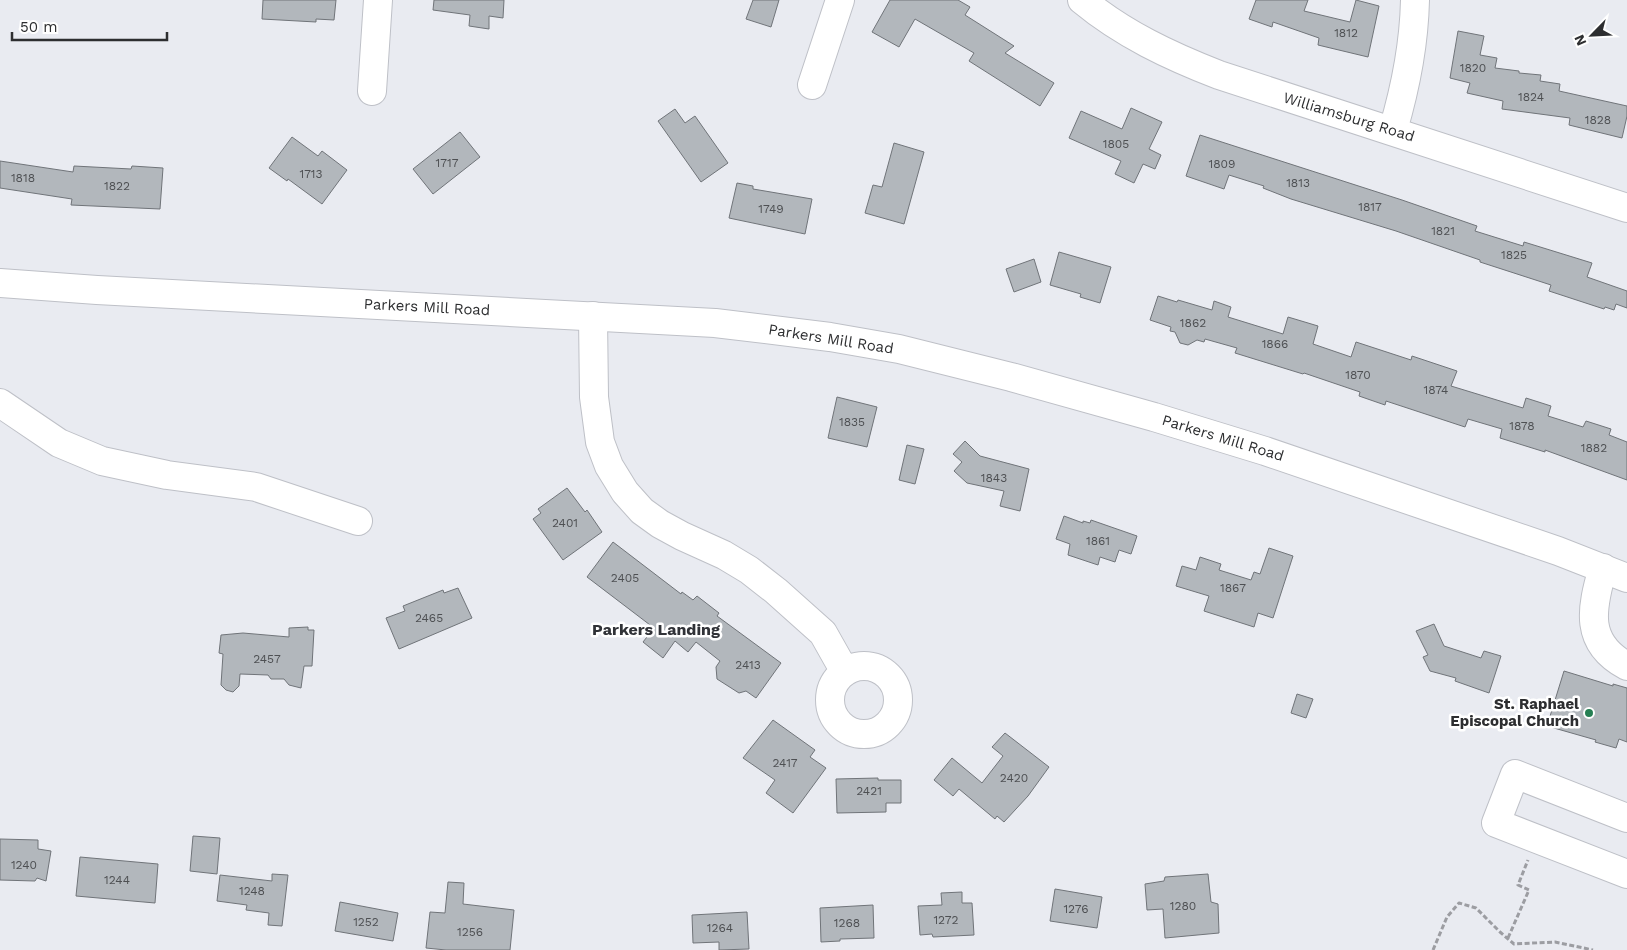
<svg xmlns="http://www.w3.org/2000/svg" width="1627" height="950" font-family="'Work Sans',sans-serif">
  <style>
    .building { fill: #b2b7bc; stroke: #707479 }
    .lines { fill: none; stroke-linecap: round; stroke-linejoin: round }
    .minor-casing { stroke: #bec0c7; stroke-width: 30 }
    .major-casing { stroke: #bec0c7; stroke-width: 30 }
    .path { stroke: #9c9da2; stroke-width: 3; stroke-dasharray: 5 2.5; stroke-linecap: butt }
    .minor { stroke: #fff; stroke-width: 28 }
    .major { stroke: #fff; stroke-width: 28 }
    .poi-dot { fill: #267f53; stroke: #fff; stroke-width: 2 }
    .labels { text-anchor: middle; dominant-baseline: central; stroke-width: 5; stroke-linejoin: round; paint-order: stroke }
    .number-label { font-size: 12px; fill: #4e5053 }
    .street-label { font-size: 15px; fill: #2d2e30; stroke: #fff }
    .poi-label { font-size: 15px; font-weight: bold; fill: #2d2e30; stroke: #fff; text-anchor: end }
    .neighbourhood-label { font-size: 16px; font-weight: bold; fill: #303237; stroke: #fff }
  </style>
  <rect width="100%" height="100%" fill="#e9ebf1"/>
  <path class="building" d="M 263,0 L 336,0 L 334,20 L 316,19 L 316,22 L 262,19 Z
    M 434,0 L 504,0 L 503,18 L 489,16 L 489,29 L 469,26 L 470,15 L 433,10 Z
    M 753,0 L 779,0 L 771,27 L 746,19 Z
    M 890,0 L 958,0 L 970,7 L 965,15 L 1014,46 L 1005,53 L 1054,83 L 1040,106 L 969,61 L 974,53 L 915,19 L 899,47 L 872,32 Z
    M 1256,0 L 1308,0 L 1304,11 L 1350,22 L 1356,0 L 1379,6 L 1368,57 L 1318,45 L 1319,38 L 1273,22 L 1272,27 L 1249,19 Z
    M 1458,31 L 1484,36 L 1480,55 L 1497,58 L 1495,68 L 1519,71 L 1519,73 L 1541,75 L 1540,81 L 1560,84 L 1559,91 L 1627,106 L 1627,116 L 1622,138 L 1569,125 L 1570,118 L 1502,109 L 1503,101 L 1467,93 L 1470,83 L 1450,78 Z
    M 1131,108 L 1162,122 L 1149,149 L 1161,155 L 1155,169 L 1143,164 L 1134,183 L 1115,174 L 1121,161 L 1069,138 L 1081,111 L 1122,129 Z
    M 675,109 L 685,123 L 695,116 L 728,163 L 701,182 L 658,121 Z
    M 460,132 L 480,157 L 433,194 L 413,169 Z
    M 1200,135 L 1402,200 L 1477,226 L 1475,231 L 1523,246 L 1524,242 L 1592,263 L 1587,277 L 1627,291 L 1627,308 L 1616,304 L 1614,310 L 1605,307 L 1604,309 L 1549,291 L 1551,285 L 1480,262 L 1480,260 L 1396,231 L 1291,199 L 1263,188 L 1264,186 L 1229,175 L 1224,189 L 1186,176 Z
    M 292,137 L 318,156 L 322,151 L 347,170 L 322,204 L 288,179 L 287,181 L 269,168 Z
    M 894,143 L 924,152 L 904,224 L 865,213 L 873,185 L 882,187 Z
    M 0,161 L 73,172 L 74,166 L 131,169 L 132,166 L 163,168 L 160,209 L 71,205 L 72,199 L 0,188 Z
    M 737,183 L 753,186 L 753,189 L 812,199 L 805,234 L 729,218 Z
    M 1059,252 L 1111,267 L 1100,303 L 1080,297 L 1081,294 L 1050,285 Z
    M 1034,259 L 1041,282 L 1014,292 L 1006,269 Z
    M 1158,296 L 1177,302 L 1178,300 L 1212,310 L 1214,301 L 1231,307 L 1228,317 L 1283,334 L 1288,317 L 1318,326 L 1313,344 L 1351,357 L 1356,342 L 1411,360 L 1412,356 L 1457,371 L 1451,386 L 1523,408 L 1526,398 L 1551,406 L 1548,416 L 1583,427 L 1586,421 L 1611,429 L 1609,435 L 1627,442 L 1627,480 L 1545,450 L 1545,452 L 1500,438 L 1502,429 L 1468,419 L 1465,427 L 1386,401 L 1385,405 L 1359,396 L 1360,392 L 1304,373 L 1303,374 L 1235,353 L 1237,348 L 1205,339 L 1204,342 L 1197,340 L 1188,345 L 1180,343 L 1175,332 L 1170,331 L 1171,327 L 1150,320 Z
    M 837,397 L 877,407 L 867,447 L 828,438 Z
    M 965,441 L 980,456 L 1029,469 L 1020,511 L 1000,506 L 1004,491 L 967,483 L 954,471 L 962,462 L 953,454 Z
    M 907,445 L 924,449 L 915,484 L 899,480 Z
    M 567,488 L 585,512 L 587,510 L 602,532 L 563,560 L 533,519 L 541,513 L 538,509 Z
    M 1064,516 L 1083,523 L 1083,521 L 1090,523 L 1091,520 L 1137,536 L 1131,554 L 1119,550 L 1115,562 L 1100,557 L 1098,565 L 1068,555 L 1070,544 L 1056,539 Z
    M 613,542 L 681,594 L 682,592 L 693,600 L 697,596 L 719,613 L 717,616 L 781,663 L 756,698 L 746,691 L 739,693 L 717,679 L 716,667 L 720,661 L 696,642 L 688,652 L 675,641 L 663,658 L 643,642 L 654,628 L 587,577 Z
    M 1269,548 L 1293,556 L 1273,618 L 1258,613 L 1254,627 L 1204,611 L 1209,596 L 1176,586 L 1182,566 L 1196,570 L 1200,557 L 1221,564 L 1219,570 L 1251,580 L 1254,572 L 1260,574 Z
    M 458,588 L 472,618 L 399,649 L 386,618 L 405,611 L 403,606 L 443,590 L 444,593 Z
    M 1434,624 L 1444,646 L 1481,658 L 1484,651 L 1501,656 L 1489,693 L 1455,681 L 1456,678 L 1430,671 L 1423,657 L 1428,655 L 1416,631 Z
    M 308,627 L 308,630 L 314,630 L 312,666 L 304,666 L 301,688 L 289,685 L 284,679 L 271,679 L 268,675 L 240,674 L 239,686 L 233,692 L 226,690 L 221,685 L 223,654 L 219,653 L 221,635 L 243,633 L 289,637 L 289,628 Z
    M 1564,671 L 1613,686 L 1613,684 L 1627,688 L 1627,742 L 1619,739 L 1616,748 L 1595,742 L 1596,740 L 1547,726 Z
    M 1297,694 L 1313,699 L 1306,718 L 1291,713 Z
    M 773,720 L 815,750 L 810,757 L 826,768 L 793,813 L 766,793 L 775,780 L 743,758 Z
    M 1005,733 L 1049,767 L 1028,796 L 1004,822 L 997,816 L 995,819 L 959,789 L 953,796 L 934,780 L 952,758 L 982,783 L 1003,756 L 992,747 Z
    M 878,778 L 878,780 L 901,780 L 901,803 L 886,803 L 886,812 L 837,813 L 836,779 Z
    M 193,836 L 220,838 L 217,874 L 190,871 Z
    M 0,839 L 38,840 L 38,849 L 51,851 L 46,881 L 37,878 L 35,881 L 0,880 Z
    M 80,857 L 158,864 L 155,903 L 76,896 Z
    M 272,874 L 288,875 L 282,926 L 268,925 L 269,913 L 246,910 L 247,905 L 217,901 L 220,875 L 272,881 Z
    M 1208,874 L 1211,902 L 1218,904 L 1219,933 L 1165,938 L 1163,909 L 1147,910 L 1145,884 L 1164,881 L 1165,877 Z
    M 448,882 L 464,883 L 463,904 L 514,910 L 510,950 L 446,950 L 426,948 L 430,912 L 445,913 Z
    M 1055,889 L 1102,897 L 1097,928 L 1050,921 Z
    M 962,892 L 962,903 L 972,903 L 974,935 L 933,937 L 932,934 L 920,935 L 918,906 L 942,905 L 941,893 Z
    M 340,902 L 398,913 L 393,941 L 335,931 Z
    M 873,905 L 874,938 L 840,939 L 840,941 L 821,942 L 820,908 Z
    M 747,912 L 749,949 L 719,950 L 719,942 L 693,943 L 692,915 Z"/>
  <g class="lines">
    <g class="minor-casing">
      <path id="minor" d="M 1082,0 C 1123,34 1170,56 1219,75 L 1627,208
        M 812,85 L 840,0
        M 372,91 L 378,0
        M 1393,130 C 1406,86 1414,46 1415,0
        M 593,316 L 594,397 L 600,442 L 609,466 L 625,492 L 642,511 L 660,524 L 682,536 L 724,555 L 749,570 L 776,591 L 823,633 L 845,672
        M 0,403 L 59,443 L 102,461 L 167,475 L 256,487 L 358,521
        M 1603,568 C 1591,609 1584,643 1627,666
        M830 700a34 34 0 1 1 68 0a34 34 0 1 1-68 0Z
        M 1627,818 L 1515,774 L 1496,823 L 1627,874"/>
    </g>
    <g class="major-casing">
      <path id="major" d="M 0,283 L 97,290 L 715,323 L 830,337 L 899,349 L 1011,377 L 1154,417 L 1265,451 L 1558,551 L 1627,578"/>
    </g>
    <path class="path" d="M 1508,938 L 1529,890 L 1518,885 L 1528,860
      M 1433,950 L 1447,917 L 1459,903 L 1476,908 L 1500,932 L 1514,944 L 1555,942 L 1593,950"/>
    <use href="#minor" class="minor"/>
    <use href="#major" class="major"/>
  </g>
  <circle class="poi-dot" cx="1589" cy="713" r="5"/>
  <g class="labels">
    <g class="number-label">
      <text x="1346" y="33">1812</text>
      <text x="1473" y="68">1820</text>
      <text x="1531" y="97">1824</text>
      <text x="1598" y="120">1828</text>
      <text x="1116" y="144">1805</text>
      <text x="447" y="163">1717</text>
      <text x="1222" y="164">1809</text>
      <text x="311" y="174">1713</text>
      <text x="23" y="178">1818</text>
      <text x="1298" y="183">1813</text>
      <text x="117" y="186">1822</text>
      <text x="1370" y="207">1817</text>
      <text x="771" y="209">1749</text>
      <text x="1443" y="231">1821</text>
      <text x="1514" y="255">1825</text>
      <text x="1193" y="323">1862</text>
      <text x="1275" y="344">1866</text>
      <text x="1358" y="375">1870</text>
      <text x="1436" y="390">1874</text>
      <text x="852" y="422">1835</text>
      <text x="1522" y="426">1878</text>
      <text x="1594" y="448">1882</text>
      <text x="994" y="478">1843</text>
      <text x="565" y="523">2401</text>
      <text x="1098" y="541">1861</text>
      <text x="625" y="578">2405</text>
      <text x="1233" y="588">1867</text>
      <text x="429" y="618">2465</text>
      <text x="267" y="659">2457</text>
      <text x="748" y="665">2413</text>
      <text x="785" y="763">2417</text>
      <text x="1014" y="778">2420</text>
      <text x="869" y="791">2421</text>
      <text x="24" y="865">1240</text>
      <text x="117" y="880">1244</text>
      <text x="252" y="891">1248</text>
      <text x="1183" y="906">1280</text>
      <text x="1076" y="909">1276</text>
      <text x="946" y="920">1272</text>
      <text x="366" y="922">1252</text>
      <text x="847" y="923">1268</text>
      <text x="720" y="928">1264</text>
      <text x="470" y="932">1256</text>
    </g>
    <g class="street-label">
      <text transform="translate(1349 117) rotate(17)">Williamsburg Road</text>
      <text transform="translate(427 307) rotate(3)">Parkers Mill Road</text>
      <text transform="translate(831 339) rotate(9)">Parkers Mill Road</text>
      <text transform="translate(1223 438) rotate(17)">Parkers Mill Road</text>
    </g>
    <g class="poi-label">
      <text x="1579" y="704">St. Raphael<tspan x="1579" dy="17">Episcopal Church</tspan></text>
    </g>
    <g class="neighbourhood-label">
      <text x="656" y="629">Parkers Landing</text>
    </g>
  </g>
  <g transform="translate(1592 35) rotate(246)" stroke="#ffffff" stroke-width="4" paint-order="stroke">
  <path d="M0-4L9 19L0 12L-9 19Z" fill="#2d2e30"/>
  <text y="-8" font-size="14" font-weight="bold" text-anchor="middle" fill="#2d2e30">N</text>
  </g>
  <path d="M12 32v8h155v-8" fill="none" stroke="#2d2e30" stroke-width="2.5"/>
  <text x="20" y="32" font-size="15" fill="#2d2e30" stroke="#ffffff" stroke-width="4" paint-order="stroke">50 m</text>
</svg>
